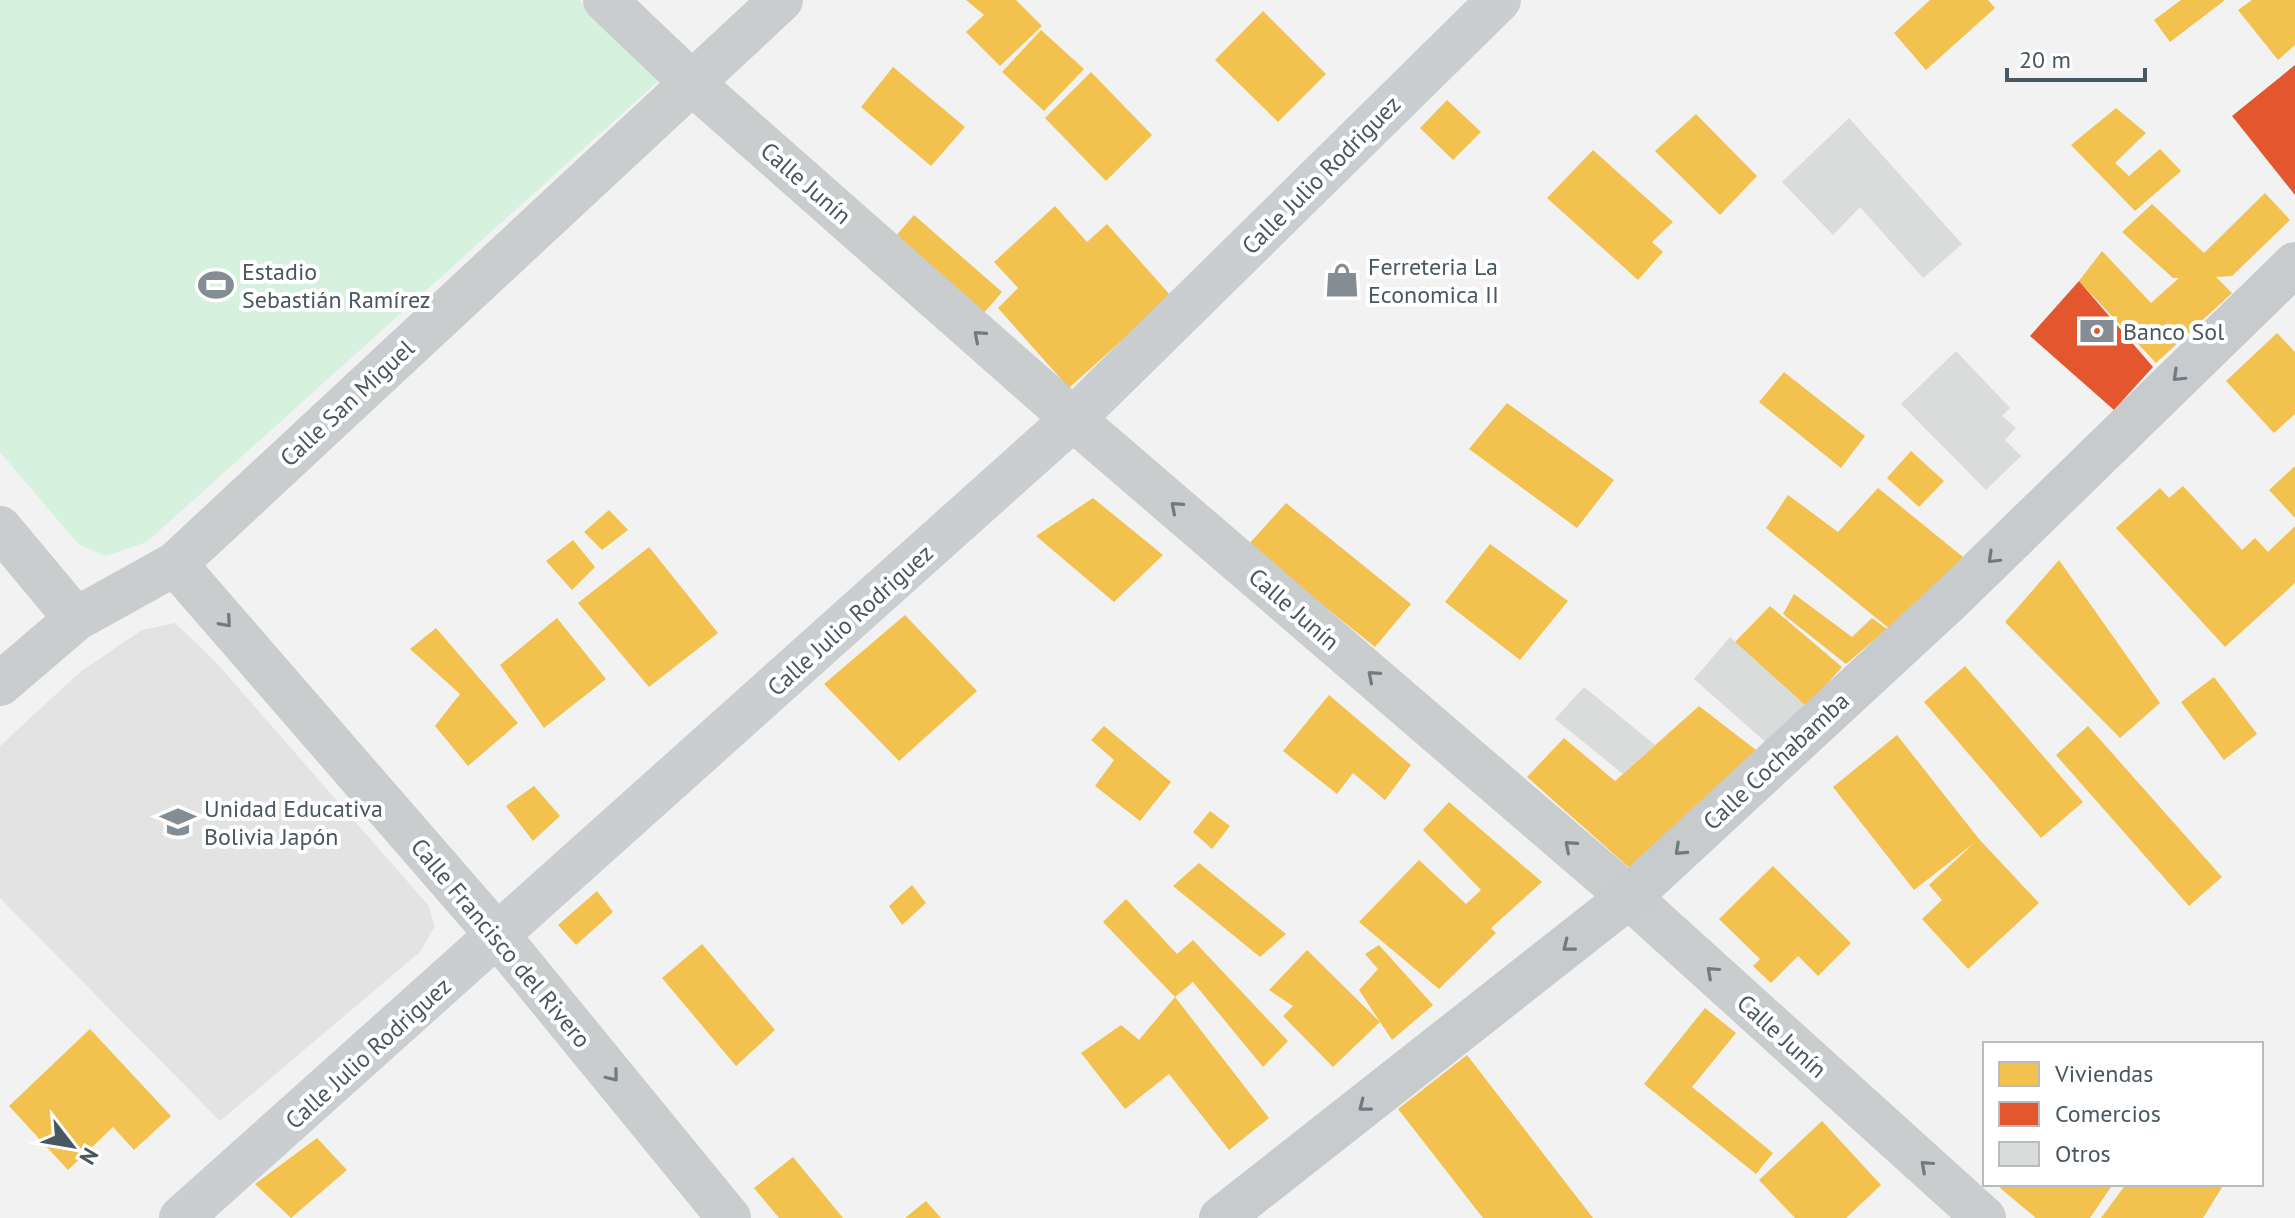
<svg xmlns="http://www.w3.org/2000/svg" width="2295" height="1218" font-family="'PT Sans',sans-serif">
  <style>
    .education { fill: #e4e3e4 }
    .park { fill: #d6f2de }
    .homes { fill: #f2c14e }
    .shops { fill: #e4572e }
    .building { fill: #dadbdb }
    .lines { fill: none; stroke-linecap: round; stroke-linejoin: round }
    .minor { stroke: #c9cdce; stroke-width: 44 }
    .secondary { stroke: #caced1; stroke-width: 44 }
    .primary { stroke: #c7cbcd; stroke-width: 44 }
    .oneway { stroke: #6f7a81 }
    .oneway2 { stroke: #6e7a81 }
    .labels { text-anchor: middle; dominant-baseline: central; stroke-width: 8; stroke-linejoin: round; paint-order: stroke }
    .street-label { font-size: 24px; fill: #485760; stroke: #fff }
    .poi-label { font-size: 24px; fill: #485760; stroke: #fff; text-anchor: start }
  </style>
  <rect width="100%" height="100%" fill="#f3f2f2"/>
  <path class="education" d="M 175,623 L 215,661 L 428,905 L 435,926 L 420,952 L 220,1121 L 0,898 L 0,746 L 80,672 L 142,630 Z"/>
  <path class="park" d="M 0,0 L 579,0 L 662,78 L 147,542 L 106,556 L 79,545 L 0,452 Z"/>
  <path class="homes" d="M 966,0 L 1016,0 L 1042,26 L 1000,66 L 966,32 L 984,15 Z
    M 1930,0 L 1988,0 L 1995,8 L 1926,70 L 1894,33 Z
    M 2181,0 L 2225,0 L 2170,42 L 2154,20 Z
    M 2252,0 L 2295,0 L 2295,45 L 2278,60 L 2238,10 Z
    M 1263,11 L 1326,74 L 1278,122 L 1215,60 Z
    M 1041,30 L 1084,69 L 1044,111 L 1002,72 Z
    M 893,67 L 965,127 L 931,166 L 861,107 Z
    M 1091,72 L 1152,135 L 1106,181 L 1045,118 Z
    M 1447,100 L 1481,132 L 1453,160 L 1420,128 Z
    M 2116,108 L 2146,133 L 2115,163 L 2129,176 L 2160,149 L 2181,171 L 2135,211 L 2071,145 Z
    M 1696,114 L 1757,176 L 1720,215 L 1655,151 Z
    M 1593,150 L 1673,222 L 1652,242 L 1663,252 L 1638,280 L 1547,198 Z
    M 2265,193 L 2290,220 L 2232,276 L 2216,277 L 2232,293 L 2156,363 L 2079,281 L 2102,251 L 2151,303 L 2179,278 L 2173,278 L 2122,232 L 2152,204 L 2204,253 Z
    M 1055,206 L 1087,242 L 1107,224 L 1171,296 L 1069,388 L 998,308 L 1018,288 L 994,262 Z
    M 914,215 L 1002,292 L 982,315 L 894,238 Z
    M 2277,333 L 2295,352 L 2295,414 L 2274,433 L 2226,381 Z
    M 1784,372 L 1865,436 L 1841,468 L 1759,402 Z
    M 1507,403 L 1614,480 L 1577,528 L 1469,449 Z
    M 1911,451 L 1944,481 L 1919,507 L 1887,478 Z
    M 2295,466 L 2295,518 L 2269,490 Z
    M 2183,486 L 2242,550 L 2255,538 L 2268,552 L 2295,526 L 2295,583 L 2225,647 L 2116,528 L 2160,488 L 2169,498 Z
    M 1878,488 L 1963,557 L 1891,630 L 1766,528 L 1788,495 L 1838,532 Z
    M 1093,498 L 1163,555 L 1114,602 L 1036,536 Z
    M 1286,503 L 1411,604 L 1375,647 L 1248,545 Z
    M 609,510 L 628,530 L 602,550 L 584,532 Z
    M 573,540 L 595,567 L 572,590 L 546,561 Z
    M 1490,544 L 1568,601 L 1520,660 L 1445,602 Z
    M 649,547 L 718,633 L 649,687 L 578,603 Z
    M 2059,560 L 2160,703 L 2120,738 L 2005,622 Z
    M 1794,594 L 1852,637 L 1872,618 L 1887,629 L 1846,664 L 1783,614 Z
    M 1770,606 L 1842,667 L 1807,707 L 1735,642 Z
    M 905,615 L 977,691 L 899,761 L 824,684 Z
    M 557,618 L 606,679 L 544,728 L 500,665 Z
    M 436,628 L 518,723 L 468,766 L 435,726 L 460,694 L 410,649 Z
    M 1965,666 L 2083,802 L 2041,838 L 1924,702 Z
    M 2214,677 L 2257,734 L 2224,760 L 2181,702 Z
    M 1329,695 L 1411,765 L 1385,800 L 1353,773 L 1337,794 L 1283,751 Z
    M 1699,706 L 1756,750 L 1633,871 L 1527,777 L 1564,738 L 1615,781 Z
    M 1104,726 L 1171,782 L 1140,821 L 1095,786 L 1114,760 L 1091,740 Z
    M 2088,726 L 2222,877 L 2189,906 L 2056,755 Z
    M 1897,735 L 1979,839 L 2039,903 L 1968,969 L 1922,919 L 1942,900 L 1929,885 L 1974,843 L 1914,890 L 1833,787 Z
    M 534,786 L 560,816 L 533,841 L 506,806 Z
    M 1449,802 L 1542,882 L 1491,928 L 1496,933 L 1439,989 L 1359,922 L 1419,860 L 1466,904 L 1481,890 L 1423,830 Z
    M 1210,811 L 1230,826 L 1212,849 L 1193,832 Z
    M 1199,863 L 1286,934 L 1260,957 L 1173,886 Z
    M 1773,866 L 1851,943 L 1818,976 L 1798,956 L 1771,983 L 1753,966 L 1760,959 L 1719,919 Z
    M 912,885 L 926,903 L 902,925 L 889,906 Z
    M 597,891 L 613,912 L 576,945 L 558,925 Z
    M 1126,899 L 1177,954 L 1193,940 L 1288,1041 L 1263,1067 L 1193,982 L 1175,997 L 1269,1118 L 1229,1150 L 1169,1074 L 1125,1109 L 1081,1053 L 1121,1025 L 1139,1040 L 1175,997 L 1103,922 Z
    M 702,944 L 775,1030 L 736,1066 L 662,978 Z
    M 1379,945 L 1433,1005 L 1392,1040 L 1359,990 L 1378,969 L 1365,954 Z
    M 1307,950 L 1380,1022 L 1333,1067 L 1283,1016 L 1293,1006 L 1269,990 Z
    M 1705,1008 L 1736,1033 L 1692,1087 L 1773,1153 L 1756,1174 L 1644,1084 Z
    M 90,1029 L 171,1116 L 134,1150 L 113,1127 L 68,1170 L 9,1106 Z
    M 1467,1055 L 1593,1218 L 1483,1218 L 1398,1109 Z
    M 1822,1121 L 1881,1185 L 1846,1218 L 1795,1218 L 1759,1180 Z
    M 317,1138 L 347,1170 L 291,1218 L 255,1184 Z
    M 793,1157 L 843,1218 L 779,1218 L 754,1188 Z
    M 2002,1184 L 2113,1184 L 2090,1218 L 2036,1218 L 2000,1188 Z
    M 2126,1184 L 2224,1184 L 2203,1218 L 2101,1218 Z
    M 926,1201 L 941,1218 L 905,1218 Z"/>
  <path class="shops" d="M 2295,65 L 2295,195 L 2232,116 Z
    M 2079,281 L 2153,367 L 2114,410 L 2030,336 Z"/>
  <path class="building" d="M 1849,118 L 1962,244 L 1923,278 L 1860,207 L 1833,235 L 1782,182 Z
    M 1956,351 L 2010,408 L 2002,416 L 2016,428 L 2005,440 L 2021,456 L 1986,490 L 1901,404 Z
    M 1730,637 L 1807,707 L 1770,746 L 1694,679 Z
    M 1584,687 L 1655,745 L 1623,774 L 1555,719 Z"/>
  <g class="lines">
    <path class="minor" d="M 605,0 L 692,83 L 1073,419 L 1629,897 L 1984,1218
      M 0,528 L 76,619
      M 175,564 L 499,937 L 729,1218
      M 0,684 L 76,619 L 175,564 L 781,0"/>
    <path class="secondary" d="M 181,1218 L 1073,419 L 1499,0"/>
    <path class="primary" d="M 1221,1218 L 1629,897 L 1951,599 L 2295,264"/>
  </g>
  <defs><path id="oneway-chevron" d="M-2-3.5L2.5 0L-2 3.5" fill="none" stroke-width="1.6" stroke-linecap="round" stroke-linejoin="round" transform="scale(2)"/></defs>
  <g class="oneway">
    <use href="#oneway-chevron" transform="translate(979 336) rotate(-139)"/>
    <use href="#oneway-chevron" transform="translate(1176 507) rotate(-139)"/>
    <use href="#oneway-chevron" transform="translate(226 622) rotate(49)"/>
    <use href="#oneway-chevron" transform="translate(1373 676) rotate(-139)"/>
    <use href="#oneway-chevron" transform="translate(1570 846) rotate(-139)"/>
    <use href="#oneway-chevron" transform="translate(1712 972) rotate(-138)"/>
    <use href="#oneway-chevron" transform="translate(613 1076) rotate(51)"/>
    <use href="#oneway-chevron" transform="translate(1926 1166) rotate(-138)"/>
  </g>
  <g class="oneway2">
    <use href="#oneway-chevron" transform="translate(2178 376) rotate(136)"/>
    <use href="#oneway-chevron" transform="translate(1993 558) rotate(136)"/>
    <use href="#oneway-chevron" transform="translate(1680 850) rotate(137)"/>
    <use href="#oneway-chevron" transform="translate(1568 946) rotate(142)"/>
    <use href="#oneway-chevron" transform="translate(1364 1106) rotate(142)"/>
  </g>
  <defs>
    <g id="shop-bare" transform="scale(2.76)"><path d="M-5-2.5h2.3a2.7 3.5 0 0 1 5.4 0H5L5.5 6h-11ZM-1.5-2.5h3a1.5 2.3 0 0 0-3 0Z" fill="#848d93" stroke="#fff" stroke-width="2.5" paint-order="stroke"/></g>
    <g id="stadium-bare" transform="scale(2.76)"><path d="M0-5a6.5 5 0 1 0 0 10a6.5 5 0 1 0 0-10ZM-3.5-1.8h7v3.6h-7Z" fill="#848d93" stroke="#fff" stroke-width="2.5" paint-order="stroke"/></g>
    <g id="bank-bare" transform="scale(2.76)"><path d="M-6-4H6V4H-6ZM0-2.3a2.3 2.3 0 1 0 0 4.6a2.3 2.3 0 1 0 0-4.6Z" fill="#848d93" stroke="#fff" stroke-width="2.5" paint-order="stroke"/></g>
    <g id="school-bare" transform="scale(2.76)"><path d="M0-5L7-2L0 1L-7-2ZM-4 1L0 2.5L4 1V4Q0 6-4 4Z" fill="#848d93" stroke="#fff" stroke-width="2.5" paint-order="stroke"/></g>
  </defs>
  <g fill-rule="evenodd">
    <use href="#shop-bare" x="1342" y="280"/>
    <use href="#stadium-bare" x="216" y="285"/>
    <use href="#bank-bare" x="2097" y="331"/>
    <use href="#school-bare" x="178" y="822"/>
  </g>
  <g class="labels">
    <g class="street-label">
      <text transform="translate(1321 175) rotate(-45)">Calle Julio Rodriguez</text>
      <text transform="translate(806 183) rotate(41)">Calle Junín</text>
      <text transform="translate(347 403) rotate(-43)">Calle San Miguel</text>
      <text transform="translate(1294 609) rotate(41)">Calle Junín</text>
      <text transform="translate(850 620) rotate(-42)">Calle Julio Rodriguez</text>
      <text transform="translate(1776 761) rotate(-43)">Calle Cochabamba</text>
      <text transform="translate(501 943) rotate(50)">Calle Francisco del Rivero</text>
      <text transform="translate(1782 1036) rotate(42)">Calle Junín</text>
      <text transform="translate(368 1053) rotate(-42)">Calle Julio Rodriguez</text>
    </g>
    <g class="poi-label">
      <text x="1368" y="266">Ferreteria La<tspan x="1368" dy="28">Economica II</tspan></text>
      <text x="242" y="271">Estadio<tspan x="242" dy="28">Sebastián Ramírez</tspan></text>
      <text x="2123" y="331">Banco Sol</text>
      <text x="204" y="808">Unidad Educativa<tspan x="204" dy="28">Bolivia Japón</tspan></text>
    </g>
  </g>
  <rect x="1983" y="1042" width="280" height="144" fill="#ffffff" stroke="#b6bcbf" stroke-width="2"/>
  <rect x="1999" y="1062" width="40" height="24" fill="#f2c14e" stroke="#b6bcbf" stroke-width="2"/>
  <text x="2055" y="1082" font-size="24" fill="#485760">Viviendas</text>
  <rect x="1999" y="1102" width="40" height="24" fill="#e4572e" stroke="#b6bcbf" stroke-width="2"/>
  <text x="2055" y="1122" font-size="24" fill="#485760">Comercios</text>
  <rect x="1999" y="1142" width="40" height="24" fill="#dadbdb" stroke="#b6bcbf" stroke-width="2"/>
  <text x="2055" y="1162" font-size="24" fill="#485760">Otros</text>
  <g transform="translate(72 1146) rotate(121)" stroke="#ffffff" stroke-width="6" paint-order="stroke">
  <path d="M0-6L14 30L0 20L-14 30Z" fill="#485760"/>
  <text y="-12" font-size="22" font-weight="bold" text-anchor="middle" fill="#485760">N</text>
  </g>
  <path d="M2007 68v12h138v-12" fill="none" stroke="#485760" stroke-width="4"/>
  <text x="2019" y="68" font-size="24" fill="#485760" stroke="#ffffff" stroke-width="6" paint-order="stroke">20 m</text>
</svg>
